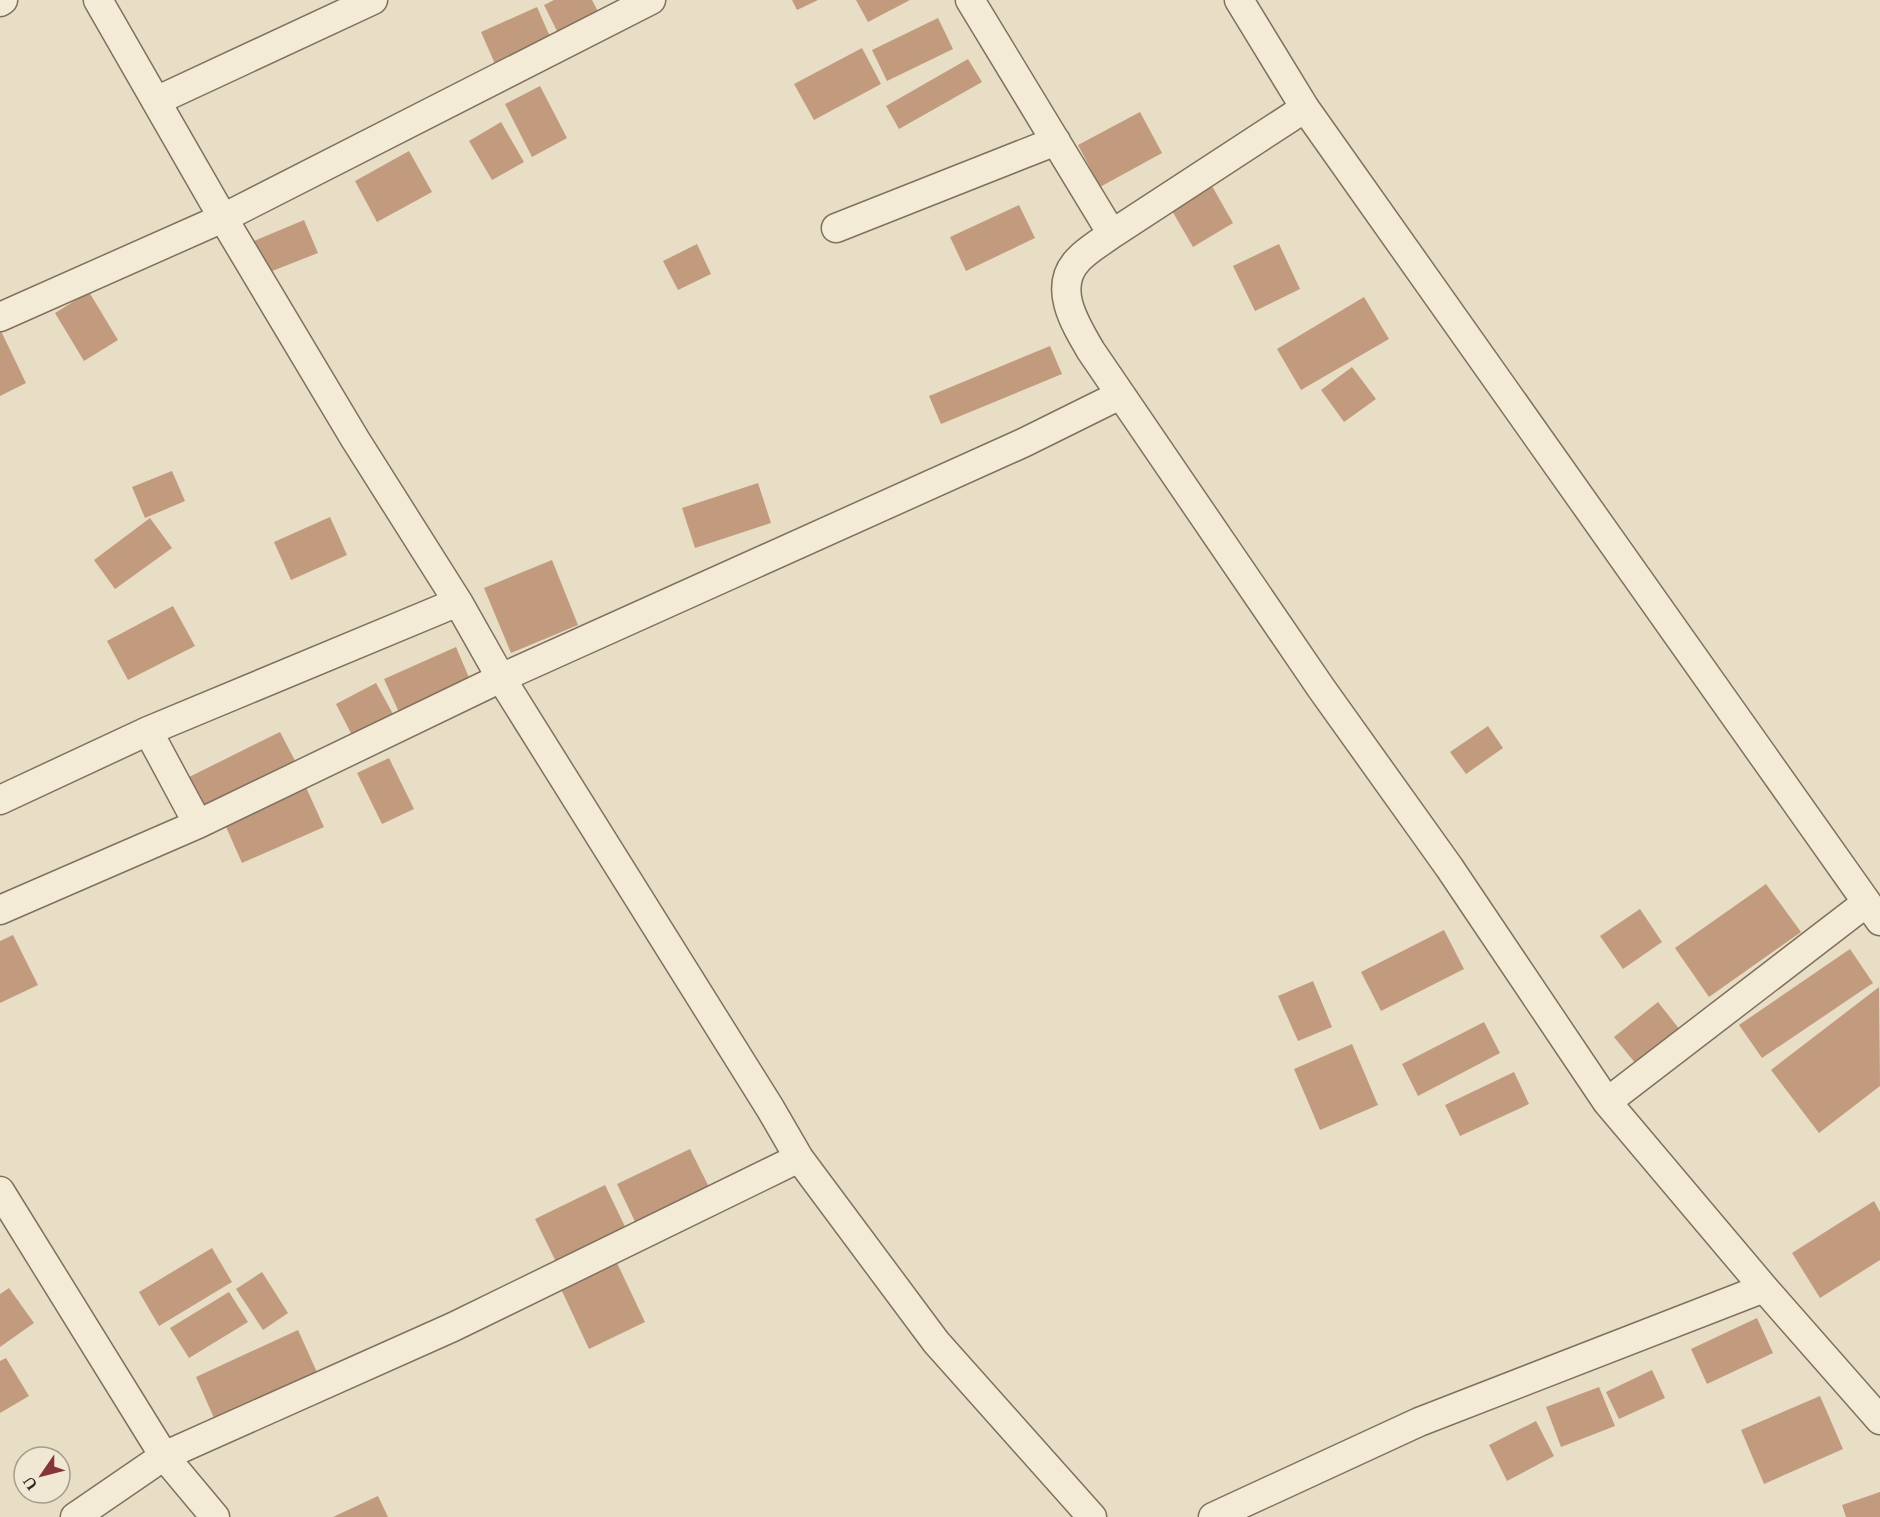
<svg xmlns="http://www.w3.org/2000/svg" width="1880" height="1517" font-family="Spectral,serif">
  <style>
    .building { fill: #c29b7f }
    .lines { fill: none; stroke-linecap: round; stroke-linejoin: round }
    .street-casing { stroke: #81705d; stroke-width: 31 }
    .street { stroke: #f4ebd7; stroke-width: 28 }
  </style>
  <rect width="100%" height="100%" fill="#e8ddc5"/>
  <path class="building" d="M 554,0 L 592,0 L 604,23 L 563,43 L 544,5 Z
    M 792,0 L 818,0 L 797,10 Z
    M 856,0 L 910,0 L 868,22 Z
    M 537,7 L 555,48 L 499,73 L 481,32 Z
    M 938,18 L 953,49 L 887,81 L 872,50 Z
    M 862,48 L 881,84 L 814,120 L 794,84 Z
    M 968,59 L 982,82 L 899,129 L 886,106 Z
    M 540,86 L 567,138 L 532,157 L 505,104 Z
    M 1140,112 L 1162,153 L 1100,187 L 1078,145 Z
    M 501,122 L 524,162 L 492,180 L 469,141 Z
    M 409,151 L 432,192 L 377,222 L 355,181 Z
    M 1212,186 L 1233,223 L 1193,247 L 1171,209 Z
    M 1019,205 L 1035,238 L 966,271 L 950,237 Z
    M 304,220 L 318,253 L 262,275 L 249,243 Z
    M 697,244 L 711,274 L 678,290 L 663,261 Z
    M 1279,244 L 1300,289 L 1255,311 L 1233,266 Z
    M 89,292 L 118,340 L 84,361 L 55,313 Z
    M 1364,297 L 1389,339 L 1301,390 L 1277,349 Z
    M 0,329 L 26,383 L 0,396 Z
    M 1050,346 L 1062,374 L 941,424 L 929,396 Z
    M 1352,367 L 1376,399 L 1344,422 L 1321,390 Z
    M 172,471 L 185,501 L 145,518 L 132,487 Z
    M 758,483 L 771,523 L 695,548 L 682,508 Z
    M 330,517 L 347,555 L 291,580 L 274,542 Z
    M 150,518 L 172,548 L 115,589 L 94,560 Z
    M 552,560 L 578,625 L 511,653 L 484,588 Z
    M 173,606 L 195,646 L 128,680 L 107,641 Z
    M 456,647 L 473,687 L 402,719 L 384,679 Z
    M 376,683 L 398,723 L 357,745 L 336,704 Z
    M 1488,726 L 1503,748 L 1466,774 L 1450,752 Z
    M 280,732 L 301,772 L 207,818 L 187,778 Z
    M 389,758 L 414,809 L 382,824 L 357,773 Z
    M 304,783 L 324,827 L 242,863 L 223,820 Z
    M 1766,884 L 1801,932 L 1709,997 L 1675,948 Z
    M 1640,909 L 1662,942 L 1623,969 L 1600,936 Z
    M 1444,930 L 1464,969 L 1381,1011 L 1361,972 Z
    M 13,935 L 38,985 L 0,1003 L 0,941 Z
    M 1850,949 L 1873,983 L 1762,1058 L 1739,1025 Z
    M 1313,981 L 1332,1027 L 1298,1041 L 1278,996 Z
    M 1879,987 L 1880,1086 L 1819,1133 L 1771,1070 Z
    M 1658,1002 L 1684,1035 L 1640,1069 L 1614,1037 Z
    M 1484,1022 L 1500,1053 L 1418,1096 L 1402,1064 Z
    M 1352,1044 L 1378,1105 L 1320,1130 L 1294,1069 Z
    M 1514,1072 L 1529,1104 L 1460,1136 L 1445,1105 Z
    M 690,1149 L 713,1195 L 639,1230 L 617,1184 Z
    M 605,1185 L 631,1239 L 561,1272 L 535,1219 Z
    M 1874,1201 L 1880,1212 L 1880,1260 L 1820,1298 L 1792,1253 Z
    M 212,1248 L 232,1282 L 159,1326 L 139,1292 Z
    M 617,1263 L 645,1322 L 589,1349 L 561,1289 Z
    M 262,1272 L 288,1313 L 263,1330 L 236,1289 Z
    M 9,1288 L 34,1323 L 0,1347 L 0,1294 Z
    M 229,1292 L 248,1322 L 189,1358 L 170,1328 Z
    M 1757,1318 L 1773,1353 L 1707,1384 L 1691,1349 Z
    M 298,1330 L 320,1379 L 217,1425 L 196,1377 Z
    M 6,1358 L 29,1396 L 0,1413 L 0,1361 Z
    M 1652,1370 L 1665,1398 L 1619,1419 L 1606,1392 Z
    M 1599,1387 L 1615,1426 L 1561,1447 L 1546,1407 Z
    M 1820,1396 L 1843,1449 L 1764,1484 L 1741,1430 Z
    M 1536,1421 L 1554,1456 L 1507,1481 L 1489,1445 Z
    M 1880,1492 L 1880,1517 L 1846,1517 L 1842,1505 Z
    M 378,1496 L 388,1517 L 333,1517 Z"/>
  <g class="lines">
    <g class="street-casing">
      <path id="street" d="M 98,0 L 223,218 L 355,439 L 458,602 L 501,678 L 770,1108 L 799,1158 L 936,1342 L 1092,1517
        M 970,0 L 1112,234 C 1101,242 1087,250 1078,260 C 1052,287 1075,324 1091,351 L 1321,688 L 1449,867 L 1607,1102 L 1764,1288 L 1880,1420
        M 1239,0 L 1305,108 L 1880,921
        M 0,2 L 3,0
        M 156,101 L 373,0
        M 836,228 L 1056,141
        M 1112,234 L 1305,108
        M 0,317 L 223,218 L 651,0
        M 148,731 L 198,824
        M 0,800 L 148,731 L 458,602
        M 0,910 L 198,824 L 501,678 L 1023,443 L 1120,395
        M 1607,1102 L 1866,903
        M 0,1191 L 164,1456 L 215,1517
        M 75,1517 L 164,1456 L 453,1327 L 799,1158
        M 1213,1517 L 1419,1422 L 1764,1288"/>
    </g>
    <use href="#street" class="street"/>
  </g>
  <g transform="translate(42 1475) rotate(235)"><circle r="28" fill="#f1e8d3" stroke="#a59c8b" stroke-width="1.5"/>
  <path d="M0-4.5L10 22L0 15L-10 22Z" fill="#883536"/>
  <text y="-9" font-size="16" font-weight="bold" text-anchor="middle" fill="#33291f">U</text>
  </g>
</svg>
